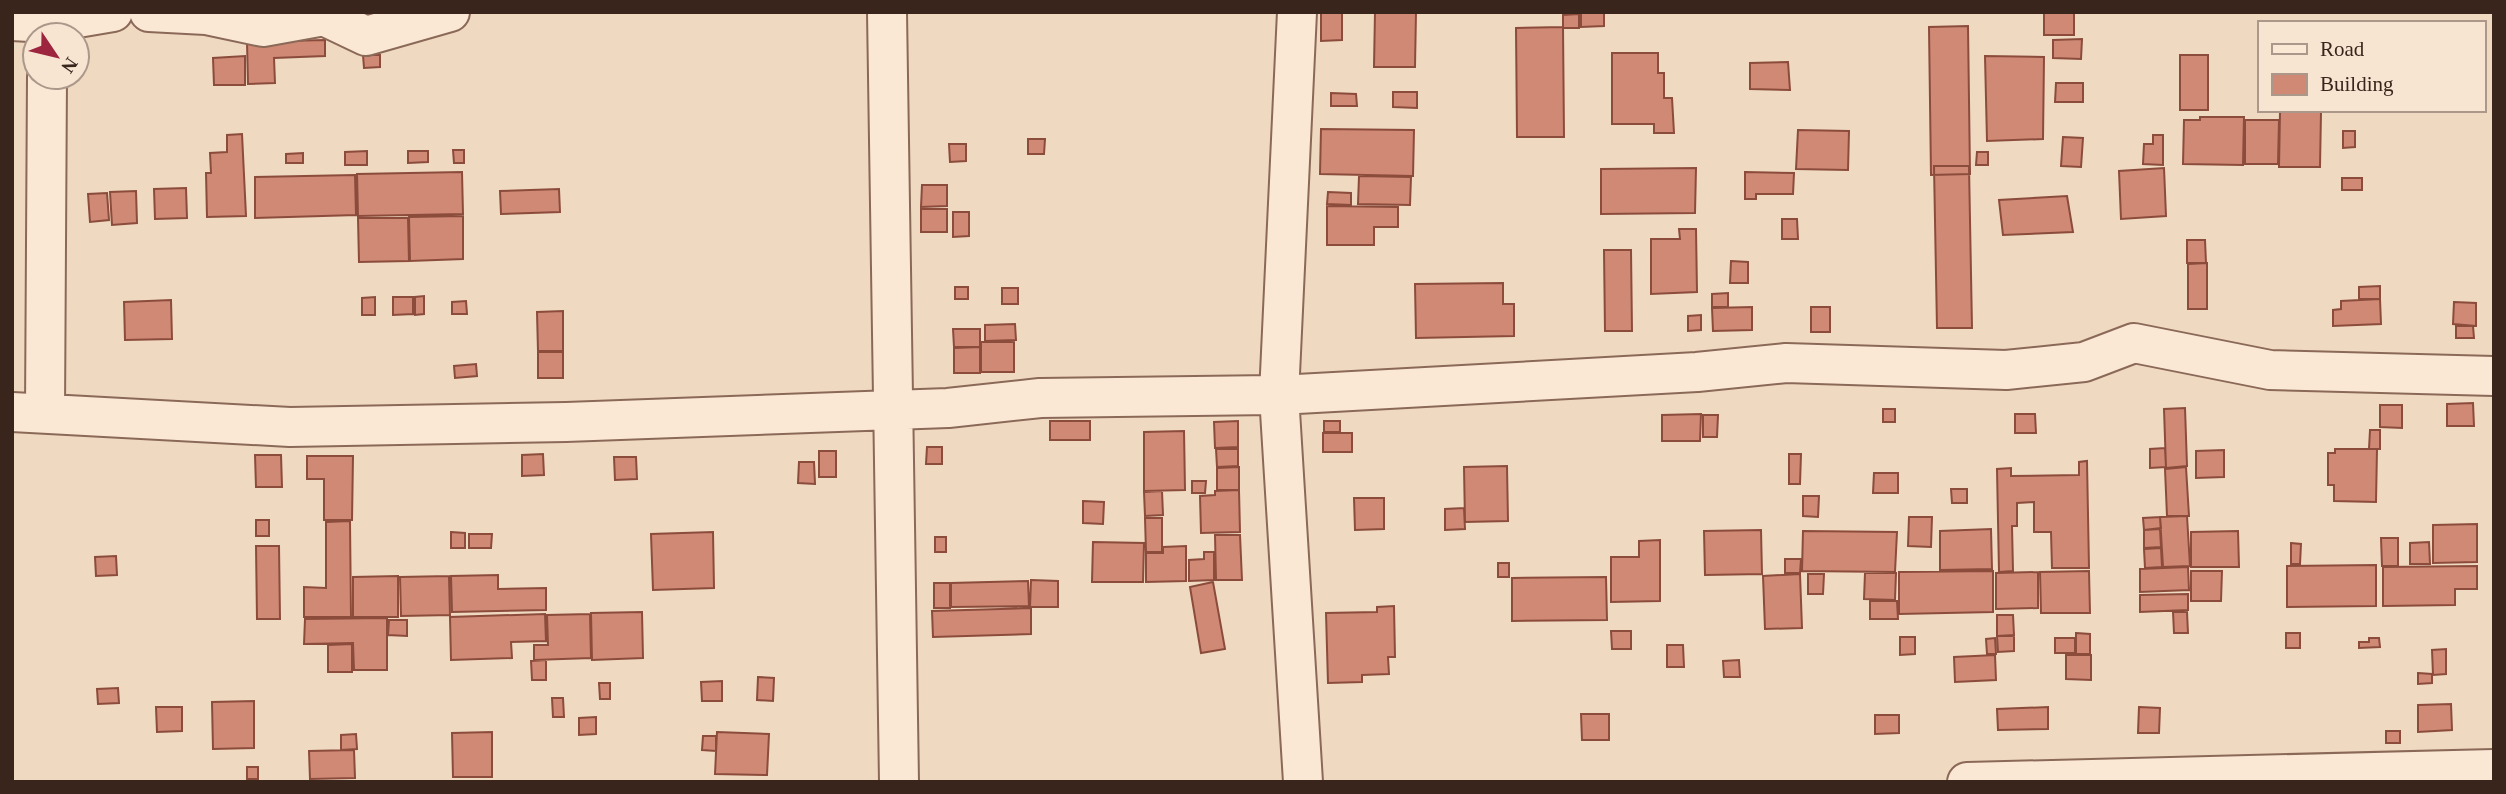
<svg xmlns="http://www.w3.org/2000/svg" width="2506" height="794" font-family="Georgia,serif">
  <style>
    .building { fill: #d08975; stroke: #8b4c3c; stroke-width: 2 }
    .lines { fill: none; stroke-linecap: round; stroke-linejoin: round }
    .minor-casing { stroke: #8b6958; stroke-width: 42 }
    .minor { stroke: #fae8d5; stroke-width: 38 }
  </style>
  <rect width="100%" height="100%" fill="#f0d9c1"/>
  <path class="building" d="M 1321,12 L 1342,12 L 1342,40 L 1321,41 Z
    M 1375,12 L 1416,12 L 1415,67 L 1374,67 Z
    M 1581,12 L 1604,12 L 1604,26 L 1581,27 Z
    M 2044,12 L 2074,12 L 2074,35 L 2044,35 Z
    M 1579,14 L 1579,28 L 1563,28 L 1563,15 Z
    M 1968,26 L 1970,174 L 1931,175 L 1929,27 Z
    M 1563,27 L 1564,137 L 1517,137 L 1516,28 Z
    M 2082,39 L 2081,59 L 2053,58 L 2053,40 Z
    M 325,40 L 325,56 L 274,58 L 275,83 L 248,84 L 247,42 Z
    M 1612,53 L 1658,53 L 1658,73 L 1664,73 L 1664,98 L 1672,98 L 1674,133 L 1654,133 L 1654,124 L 1612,124 Z
    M 363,55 L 380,55 L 380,67 L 364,68 Z
    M 2180,55 L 2208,55 L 2208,110 L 2180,110 Z
    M 245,56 L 245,85 L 214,85 L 213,58 Z
    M 1985,56 L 2044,57 L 2043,139 L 1987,141 Z
    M 1788,62 L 1790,90 L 1750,89 L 1750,63 Z
    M 2056,83 L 2083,83 L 2083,102 L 2055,102 Z
    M 1393,92 L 1417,92 L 1417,108 L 1393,107 Z
    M 1331,93 L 1356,94 L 1357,106 L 1331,106 Z
    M 2280,112 L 2321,112 L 2320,167 L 2279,167 Z
    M 2200,117 L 2244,117 L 2243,165 L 2183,164 L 2184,120 L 2200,120 Z
    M 2245,120 L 2279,120 L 2278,164 L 2245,164 Z
    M 1321,129 L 1414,130 L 1413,176 L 1320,174 Z
    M 1798,130 L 1849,131 L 1848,170 L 1796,169 Z
    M 2343,131 L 2355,131 L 2355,147 L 2343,148 Z
    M 242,134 L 246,216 L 207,217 L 206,173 L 211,173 L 210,153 L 227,152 L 227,135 Z
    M 2153,135 L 2163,135 L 2163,165 L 2143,164 L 2144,144 L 2153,144 Z
    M 2063,137 L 2083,138 L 2081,167 L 2061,166 Z
    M 1028,139 L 1045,139 L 1044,154 L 1028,154 Z
    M 949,144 L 966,144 L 966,161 L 950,162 Z
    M 453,150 L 464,150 L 464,163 L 454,163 Z
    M 367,151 L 367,165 L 345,165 L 345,152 Z
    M 408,151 L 428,151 L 428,162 L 408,163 Z
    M 1977,152 L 1988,152 L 1988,165 L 1976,165 Z
    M 303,153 L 303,163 L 286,163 L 286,154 Z
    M 1934,166 L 1969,166 L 1972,328 L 1937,328 Z
    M 1696,168 L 1695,213 L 1601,214 L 1601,169 Z
    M 2164,168 L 2166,216 L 2121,219 L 2119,171 Z
    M 462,172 L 463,214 L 358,216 L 357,174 Z
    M 1745,172 L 1794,173 L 1793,194 L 1756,194 L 1756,199 L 1745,199 Z
    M 355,175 L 356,215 L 255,218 L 255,177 Z
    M 1359,176 L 1411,177 L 1410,205 L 1358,204 Z
    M 2342,178 L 2362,178 L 2362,190 L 2342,190 Z
    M 922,185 L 947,185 L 947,206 L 921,207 Z
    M 186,188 L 187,218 L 155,219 L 154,189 Z
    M 559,189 L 560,212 L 501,214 L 500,191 Z
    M 136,191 L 137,223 L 112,225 L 110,192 Z
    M 1328,192 L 1351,193 L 1351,205 L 1327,204 Z
    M 107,193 L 109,220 L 90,222 L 88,194 Z
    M 2067,196 L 2073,232 L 2003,235 L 1999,200 Z
    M 1327,206 L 1398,207 L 1398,227 L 1374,227 L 1374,245 L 1327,245 Z
    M 921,209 L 947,209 L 947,232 L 921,232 Z
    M 953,212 L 969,212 L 969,236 L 953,237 Z
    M 463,216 L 463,259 L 410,261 L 409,217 Z
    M 358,218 L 408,218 L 409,261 L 359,262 Z
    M 1782,219 L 1797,219 L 1798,239 L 1782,239 Z
    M 1679,229 L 1696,229 L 1697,292 L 1651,294 L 1651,239 L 1680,239 Z
    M 2187,240 L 2205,240 L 2206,263 L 2187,263 Z
    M 1604,250 L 1631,250 L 1632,331 L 1605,331 Z
    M 1731,261 L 1748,262 L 1748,283 L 1730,283 Z
    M 2207,263 L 2207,309 L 2188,309 L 2188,264 Z
    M 1503,283 L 1503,304 L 1514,304 L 1514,336 L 1416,338 L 1415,284 Z
    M 2380,286 L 2380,299 L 2359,299 L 2359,287 Z
    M 955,287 L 968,287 L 968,299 L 955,299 Z
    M 1002,288 L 1018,288 L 1018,304 L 1002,304 Z
    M 1728,293 L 1728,307 L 1712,307 L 1712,294 Z
    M 424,296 L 424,314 L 415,315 L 415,297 Z
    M 375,297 L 375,315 L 362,315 L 362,298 Z
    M 393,297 L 413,297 L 413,314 L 393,315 Z
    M 2380,299 L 2381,324 L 2333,326 L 2333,310 L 2341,309 L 2341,301 Z
    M 171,300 L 172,339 L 125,340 L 124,302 Z
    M 466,301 L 467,314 L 452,314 L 452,302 Z
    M 2454,302 L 2476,303 L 2476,326 L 2453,324 Z
    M 1752,307 L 1752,330 L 1713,331 L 1712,308 Z
    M 1811,307 L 1830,307 L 1830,332 L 1811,332 Z
    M 563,311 L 563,351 L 538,351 L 537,312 Z
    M 1701,315 L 1701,330 L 1688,331 L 1688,316 Z
    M 1015,324 L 1016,340 L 985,341 L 985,325 Z
    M 2456,326 L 2473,326 L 2474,338 L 2456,338 Z
    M 953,329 L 980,329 L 980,347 L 954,347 Z
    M 981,342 L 1014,342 L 1014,372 L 981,372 Z
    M 980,347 L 980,373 L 954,373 L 954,348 Z
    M 538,352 L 563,352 L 563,378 L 538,378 Z
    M 476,364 L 477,376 L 455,378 L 454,366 Z
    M 2473,403 L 2474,426 L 2447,426 L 2447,404 Z
    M 2380,405 L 2402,405 L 2402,428 L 2380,427 Z
    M 2185,408 L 2187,466 L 2166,468 L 2164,409 Z
    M 1883,409 L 1895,409 L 1895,422 L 1883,422 Z
    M 1701,414 L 1700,441 L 1662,441 L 1662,415 Z
    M 2015,414 L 2035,414 L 2036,433 L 2015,433 Z
    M 1703,415 L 1718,415 L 1717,437 L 1703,437 Z
    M 1050,421 L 1090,421 L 1090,440 L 1050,440 Z
    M 1238,421 L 1238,447 L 1215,448 L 1214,422 Z
    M 1324,421 L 1340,421 L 1340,432 L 1324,432 Z
    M 2370,430 L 2380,430 L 2380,449 L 2369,449 Z
    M 1184,431 L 1185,490 L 1144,491 L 1144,432 Z
    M 1323,433 L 1352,433 L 1352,452 L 1323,452 Z
    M 927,447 L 942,447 L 942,464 L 926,464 Z
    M 2165,448 L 2166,467 L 2150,468 L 2150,449 Z
    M 1216,449 L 1238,449 L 1238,466 L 1217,467 Z
    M 2335,449 L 2377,449 L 2376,502 L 2334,501 L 2334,485 L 2328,485 L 2328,453 L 2335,453 Z
    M 2224,450 L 2224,477 L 2196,478 L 2196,451 Z
    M 819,451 L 836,451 L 836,477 L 819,477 Z
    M 543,454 L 544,475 L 522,476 L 522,455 Z
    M 1789,454 L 1801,454 L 1800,484 L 1789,484 Z
    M 255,455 L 281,455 L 282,487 L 256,487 Z
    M 307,456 L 353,456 L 352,520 L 324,520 L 324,479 L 307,479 Z
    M 614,457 L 636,457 L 637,479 L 615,480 Z
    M 2087,461 L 2089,568 L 2052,568 L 2051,532 L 2034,532 L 2034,502 L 2017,503 L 2017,526 L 2012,526 L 2013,571 L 1999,572 L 1997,469 L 2011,468 L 2011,476 L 2079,475 L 2079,462 Z
    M 799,462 L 814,462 L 815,484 L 798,483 Z
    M 1507,466 L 1508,521 L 1465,522 L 1464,467 Z
    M 1239,467 L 1239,490 L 1217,490 L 1217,468 Z
    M 2186,467 L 2189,516 L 2167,516 L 2165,469 Z
    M 1874,473 L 1898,473 L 1898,493 L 1873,493 Z
    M 1192,481 L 1206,481 L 1205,493 L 1192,493 Z
    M 1951,489 L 1967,489 L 1967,503 L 1952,503 Z
    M 1239,490 L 1240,532 L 1201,533 L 1200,496 L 1215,495 L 1215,491 Z
    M 1162,491 L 1163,515 L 1145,516 L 1144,492 Z
    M 1803,496 L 1819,496 L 1818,517 L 1803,516 Z
    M 1354,498 L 1384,498 L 1384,529 L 1355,530 Z
    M 1083,501 L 1104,502 L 1103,524 L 1083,523 Z
    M 1464,508 L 1465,529 L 1445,530 L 1445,509 Z
    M 2187,516 L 2190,566 L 2163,567 L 2160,517 Z
    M 1909,517 L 1932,517 L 1931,547 L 1908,546 Z
    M 2160,517 L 2161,528 L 2144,530 L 2143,518 Z
    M 1145,518 L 1162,518 L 1162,552 L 1146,552 Z
    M 256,520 L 269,520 L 269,536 L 256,536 Z
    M 350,521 L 351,617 L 304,617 L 304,587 L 326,588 L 326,522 Z
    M 2477,524 L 2477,562 L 2433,563 L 2433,525 Z
    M 1991,529 L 1992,569 L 1940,570 L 1940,531 Z
    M 2160,529 L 2161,547 L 2144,548 L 2144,530 Z
    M 1761,530 L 1762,574 L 1705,575 L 1704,531 Z
    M 1803,531 L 1897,532 L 1895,572 L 1802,571 Z
    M 2238,531 L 2239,567 L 2191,567 L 2191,532 Z
    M 451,532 L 465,533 L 465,548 L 451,548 Z
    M 713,532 L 714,588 L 653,590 L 651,534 Z
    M 469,534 L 492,534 L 491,548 L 469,548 Z
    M 1215,535 L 1240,535 L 1242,580 L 1216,580 Z
    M 935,537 L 946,537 L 946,552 L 935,552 Z
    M 2381,538 L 2398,538 L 2398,566 L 2382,566 Z
    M 1660,540 L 1660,601 L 1611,602 L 1611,557 L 1639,557 L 1639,541 Z
    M 1093,542 L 1144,543 L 1143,582 L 1092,582 Z
    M 2429,542 L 2430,564 L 2410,564 L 2410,543 Z
    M 2291,543 L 2301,544 L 2300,564 L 2291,564 Z
    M 256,546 L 279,546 L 280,619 L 257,619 Z
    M 1186,546 L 1186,581 L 1146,582 L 1146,553 L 1163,553 L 1163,547 Z
    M 2161,548 L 2162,567 L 2145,568 L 2144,549 Z
    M 1204,552 L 1214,552 L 1214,580 L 1189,581 L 1189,560 L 1204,559 Z
    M 116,556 L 117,575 L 96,576 L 95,557 Z
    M 1785,559 L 1801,559 L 1800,573 L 1785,573 Z
    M 1498,563 L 1509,563 L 1509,577 L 1498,577 Z
    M 2376,565 L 2376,606 L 2287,607 L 2287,566 Z
    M 2477,566 L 2477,589 L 2455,589 L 2455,605 L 2383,606 L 2383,567 Z
    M 2188,567 L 2189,590 L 2140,592 L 2140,569 Z
    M 1993,571 L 1993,612 L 1899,614 L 1899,572 Z
    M 2089,571 L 2090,613 L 2041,613 L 2040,572 Z
    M 2191,571 L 2222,571 L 2221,601 L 2191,601 Z
    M 2038,572 L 2038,608 L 1996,609 L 1996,573 Z
    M 1865,573 L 1896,573 L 1895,600 L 1864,599 Z
    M 1800,574 L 1802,628 L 1765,629 L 1763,576 Z
    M 1808,574 L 1824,574 L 1823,594 L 1808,594 Z
    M 498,575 L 498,589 L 546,588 L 546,610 L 452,612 L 451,576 Z
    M 398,576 L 398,617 L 353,617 L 353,577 Z
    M 449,576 L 450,615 L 401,616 L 400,577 Z
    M 1606,577 L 1607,620 L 1512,621 L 1512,578 Z
    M 1031,580 L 1058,581 L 1058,607 L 1030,607 Z
    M 1028,581 L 1029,606 L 951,607 L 951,583 Z
    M 1213,582 L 1225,649 L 1201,653 L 1190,587 Z
    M 934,583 L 950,583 L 950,608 L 934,608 Z
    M 2188,594 L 2188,610 L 2140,612 L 2140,595 Z
    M 1870,601 L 1897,601 L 1898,619 L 1870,619 Z
    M 1394,606 L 1395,657 L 1388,657 L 1389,674 L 1362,675 L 1362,682 L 1328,683 L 1326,613 L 1377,612 L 1377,607 Z
    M 1031,608 L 1031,634 L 933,637 L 932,611 Z
    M 642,612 L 643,658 L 592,660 L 591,613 Z
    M 2173,612 L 2187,612 L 2188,633 L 2174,633 Z
    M 545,614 L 546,641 L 511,642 L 512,658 L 451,660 L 450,617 Z
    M 590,614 L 591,658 L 534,660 L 534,645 L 548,645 L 547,615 Z
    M 1997,615 L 2013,615 L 2014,635 L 1997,636 Z
    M 387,618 L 387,670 L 354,670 L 353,643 L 304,644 L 305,619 Z
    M 389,620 L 407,620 L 407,636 L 388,635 Z
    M 1611,631 L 1631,631 L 1631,649 L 1612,649 Z
    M 2076,633 L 2090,634 L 2090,654 L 2076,654 Z
    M 2286,633 L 2300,633 L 2300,648 L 2286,648 Z
    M 1997,636 L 2014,636 L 2014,651 L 1998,652 Z
    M 1900,637 L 1915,637 L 1915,654 L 1900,655 Z
    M 1995,638 L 1996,654 L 1987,654 L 1986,639 Z
    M 2055,638 L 2075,638 L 2075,653 L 2055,653 Z
    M 2369,638 L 2379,638 L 2380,647 L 2359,648 L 2359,642 L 2369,642 Z
    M 352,644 L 352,672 L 328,672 L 328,645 Z
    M 1667,645 L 1683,645 L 1684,667 L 1667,667 Z
    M 2446,649 L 2446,674 L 2433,675 L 2432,650 Z
    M 1995,655 L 1996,680 L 1955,682 L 1954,657 Z
    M 2066,655 L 2091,655 L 2091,680 L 2066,679 Z
    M 546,660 L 546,680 L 532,680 L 531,661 Z
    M 1739,660 L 1740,677 L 1724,677 L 1723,661 Z
    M 2418,673 L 2432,674 L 2432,683 L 2418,684 Z
    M 758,677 L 774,678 L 773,701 L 757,700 Z
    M 722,681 L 722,701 L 702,701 L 701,682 Z
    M 599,683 L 610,683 L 610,699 L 600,699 Z
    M 118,688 L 119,703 L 98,704 L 97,689 Z
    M 552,698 L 563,698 L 564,717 L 553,717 Z
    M 254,701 L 254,748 L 213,749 L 212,702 Z
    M 2451,704 L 2452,730 L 2418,732 L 2418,705 Z
    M 156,707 L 182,707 L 182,731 L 157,732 Z
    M 2048,707 L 2048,729 L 1998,730 L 1997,709 Z
    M 2139,707 L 2160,708 L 2159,733 L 2138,733 Z
    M 1581,714 L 1609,714 L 1609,740 L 1582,740 Z
    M 1875,715 L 1899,715 L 1899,733 L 1875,734 Z
    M 596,717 L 596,734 L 579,735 L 579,718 Z
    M 2386,731 L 2400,731 L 2400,743 L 2386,743 Z
    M 492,732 L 492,777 L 453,777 L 452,733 Z
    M 717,732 L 769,734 L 767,775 L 715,774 Z
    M 356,734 L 357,749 L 341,750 L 341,735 Z
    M 703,736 L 716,736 L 716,751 L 702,750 Z
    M 354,750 L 355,778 L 310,779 L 309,751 Z
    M 247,767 L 258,767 L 258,779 L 247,779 Z"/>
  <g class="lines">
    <g class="minor-casing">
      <path id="minor" d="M 149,12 L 206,15 L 263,27 L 324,16 L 366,36 L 450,12
        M 887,12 L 899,782
        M 1297,12 L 1279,395 L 1303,782
        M 12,21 L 48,23 L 113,12
        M 12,412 L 290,427 L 566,422 L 948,408 L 1040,398 L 1279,395 L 1697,372 L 1786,363 L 2006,370 L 2084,362 L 2134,343 L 2270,370 L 2494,376
        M 45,412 L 47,77
        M 1967,782 L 2494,769"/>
    </g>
    <use href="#minor" class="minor"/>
  </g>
  <rect width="2506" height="794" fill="none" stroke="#3a251d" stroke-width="28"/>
  <rect x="2258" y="21" width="228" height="91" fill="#f7e5d2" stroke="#ab988a" stroke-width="2"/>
  <rect x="2272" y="44" width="35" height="10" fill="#fae8d5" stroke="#ab988a" stroke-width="2"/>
  <text x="2320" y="56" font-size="21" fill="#3a251d">Road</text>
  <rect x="2272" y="74" width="35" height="21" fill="#d08975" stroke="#ab988a" stroke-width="2"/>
  <text x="2320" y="91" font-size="21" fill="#3a251d">Building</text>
  <g transform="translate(56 56) rotate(125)"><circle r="33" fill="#f7e5d2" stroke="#ab988a" stroke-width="2"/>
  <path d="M0-5L12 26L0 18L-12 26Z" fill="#9d253e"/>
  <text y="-10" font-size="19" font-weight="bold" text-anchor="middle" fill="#3a251d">N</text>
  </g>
</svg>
